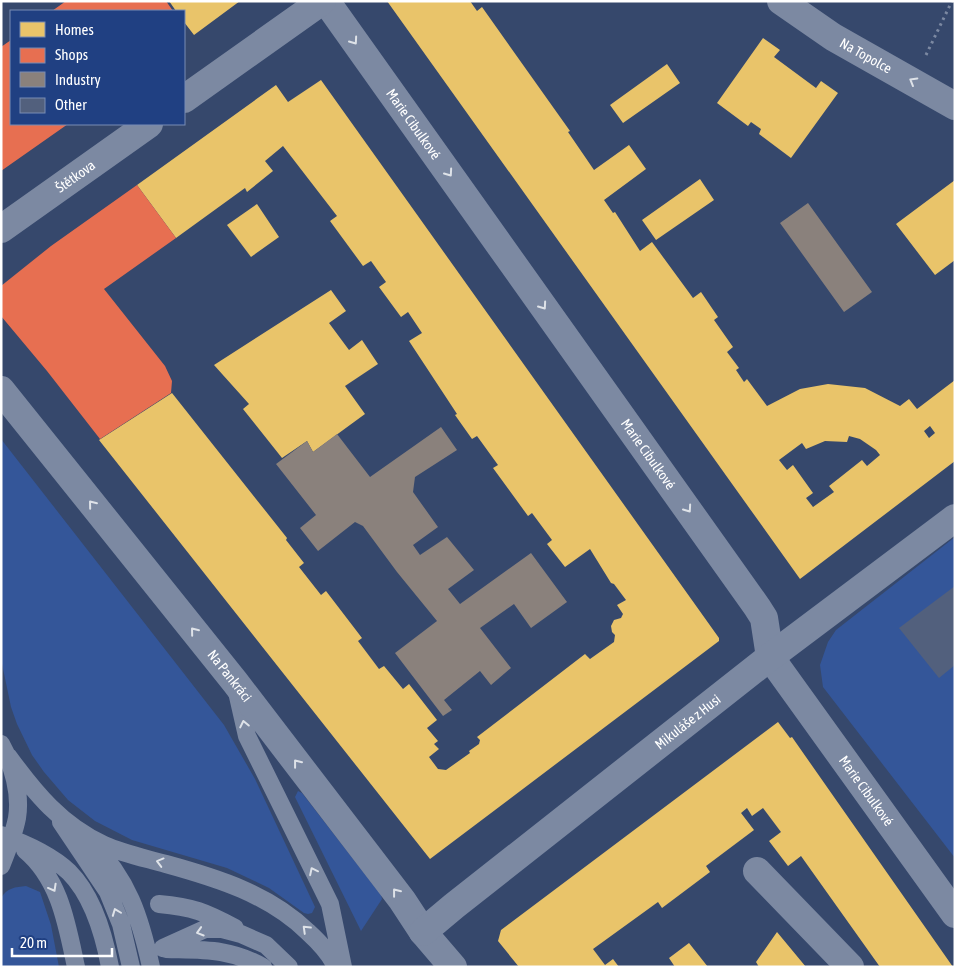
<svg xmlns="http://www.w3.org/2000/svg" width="956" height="968" font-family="'Asap Condensed',sans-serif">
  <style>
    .green { fill: #345699 }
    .homes { fill: #e9c46a; fill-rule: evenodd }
    .shops { fill: #e76f51 }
    .industry { fill: #8a817c }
    .building { fill: #52607d }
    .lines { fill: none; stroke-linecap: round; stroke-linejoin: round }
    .path { stroke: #7c89a2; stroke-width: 3; stroke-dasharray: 2.5 4; stroke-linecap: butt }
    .lane { stroke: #7c89a2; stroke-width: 18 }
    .street { stroke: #7c89a2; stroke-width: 28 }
    .oneway { stroke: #dee2e8 }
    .labels { text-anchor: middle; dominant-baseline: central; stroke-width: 5; stroke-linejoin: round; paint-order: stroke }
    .street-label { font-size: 14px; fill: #fff; stroke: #204082 }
  </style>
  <rect width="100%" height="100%" fill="#36486c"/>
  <path class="green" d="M 1,439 L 224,725 L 255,779 L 315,907 L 312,913 L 308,914 L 304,913 L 269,888 L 227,868 L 132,840 L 95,821 L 68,800 L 44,772 L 32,755 L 17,724 L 11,707 L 1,659 Z
    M 955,537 L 955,858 L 823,687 L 820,665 L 828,642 L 836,630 Z
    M 298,791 L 302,793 L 381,895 L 382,899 L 361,931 L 295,797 Z
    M 26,886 L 40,892 L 51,925 L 59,967 L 1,967 L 1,898 C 7,888 15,887 26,886 Z"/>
  <path class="homes" d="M 169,1 L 240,1 L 194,35 L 184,22 L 184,11 L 176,11 Z
    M 387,1 L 470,1 L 477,11 L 482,7 L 570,131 L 568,132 L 594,170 L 629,145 L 646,169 L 604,200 L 613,213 L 615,212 L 640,251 L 652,242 L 693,298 L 701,292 L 718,317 L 714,320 L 733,347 L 727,352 L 739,368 L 736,370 L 744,382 L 747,379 L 767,406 L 800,389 L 828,384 L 865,388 L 900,406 L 909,399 L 917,409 L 955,380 L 955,461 L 800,579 ZM 930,426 L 935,433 L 929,438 L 924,431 ZM 849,436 L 860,439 L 876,450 L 880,455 L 867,466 L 862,460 L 838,479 L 829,486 L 834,492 L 813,507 L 806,498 L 813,493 L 793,465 L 787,470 L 779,460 L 802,443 L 806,449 L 825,441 L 847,442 Z
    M 763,38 L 780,50 L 774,57 L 816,88 L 821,81 L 838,93 L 791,158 L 759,134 L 761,129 L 751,122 L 748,126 L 717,103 Z
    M 667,64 L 680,83 L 623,123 L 610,105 Z
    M 321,80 L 719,638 L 719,641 L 430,859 L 99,440 L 172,393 L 287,538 L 286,540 L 304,563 L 299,567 L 321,595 L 326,591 L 362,638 L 358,641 L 379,669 L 384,666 L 403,689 L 409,684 L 437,720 L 427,728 L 438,741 L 434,744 L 439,749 L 429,757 L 438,769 L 446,770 L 470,753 L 469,751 L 479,744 L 480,740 L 477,737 L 585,654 L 590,659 L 614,642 L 615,635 L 612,632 L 611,626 L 614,620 L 621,618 L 623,614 L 617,605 L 626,600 L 614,584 L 611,583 L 590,549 L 565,567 L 547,544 L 552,540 L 532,513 L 528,516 L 493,468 L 498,465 L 477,436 L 472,439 L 455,415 L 457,414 L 409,341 L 422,333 L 408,312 L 401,317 L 379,287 L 386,282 L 371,261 L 363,266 L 330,221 L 337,216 L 283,146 L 265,161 L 273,171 L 247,192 L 245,188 L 176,238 L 137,185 L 276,85 L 288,102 Z
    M 700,179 L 714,200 L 656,240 L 642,220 Z
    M 955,180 L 955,260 L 935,275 L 896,224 Z
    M 257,204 L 279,237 L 251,257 L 227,225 Z
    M 331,290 L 346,311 L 329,323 L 349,350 L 362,340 L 378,364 L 345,386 L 365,414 L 313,452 L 307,441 L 282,458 L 243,409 L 249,404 L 214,365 Z
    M 778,722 L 790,738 L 792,737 L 953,967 L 880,967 L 801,856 L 788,866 L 769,841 L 781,832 L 763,808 L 752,816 L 747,808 L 741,813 L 754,830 L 706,866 L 710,872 L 662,908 L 658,902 L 593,949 L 605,965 L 613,959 L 619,967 L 519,967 L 498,941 L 501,930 Z
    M 777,932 L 806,967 L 759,967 L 756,962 Z
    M 689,943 L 708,967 L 675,967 L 669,958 Z"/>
  <path class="shops" d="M 66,1 L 166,1 L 173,11 L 52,11 Z
    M 11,40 L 11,124 L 68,124 L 1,171 L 1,47 Z
    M 137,185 L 176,238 L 104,289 L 165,366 L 172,381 L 171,393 L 100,439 L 47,371 L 1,316 L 1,286 L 51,246 Z"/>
  <path class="industry" d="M 808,203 L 872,292 L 844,312 L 780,223 Z
    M 441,427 L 457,450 L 415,477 L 413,492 L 438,527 L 413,545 L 420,555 L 447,537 L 474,570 L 448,589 L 460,604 L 531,553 L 567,602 L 531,628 L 514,604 L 480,628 L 511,668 L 491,685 L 480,671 L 444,700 L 452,710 L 443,716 L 395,653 L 437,621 L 397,572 L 363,526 L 355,522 L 318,551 L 300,528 L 316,515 L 276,464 L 307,441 L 313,452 L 337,434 L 370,477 Z"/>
  <path class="building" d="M 955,586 L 955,665 L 939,678 L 899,628 Z"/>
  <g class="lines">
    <path class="path" d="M 926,55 L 952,1"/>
    <path class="lane" d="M 237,692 L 247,736 L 330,904 L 343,967
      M 1,744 C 13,765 21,794 17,818 C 14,834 7,851 1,866
      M 8,756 C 35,793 61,825 104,845 C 124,854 145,858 166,864 C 217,878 269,894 308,932 C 319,942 330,953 336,967
      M 61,822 L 108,892 L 121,924 L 131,967
      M 1,835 C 24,843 51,855 69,872 C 93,896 104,935 110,967
      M 91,842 C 128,879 140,917 151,967
      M 25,850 C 60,879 67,925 76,967
      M 159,904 C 193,907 205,912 235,928
      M 163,948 L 205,929 L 222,929 L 241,934 L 266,945 L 289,967
      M 166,949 C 203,950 229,948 263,967"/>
    <g class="street">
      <path id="s1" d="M 326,1 L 757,607 L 764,618 L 770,657 L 955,914"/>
      <path id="s2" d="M 781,1 L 833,37 L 955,106"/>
      <path d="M 184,99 L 322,1"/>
      <path id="s3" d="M 1,229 L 149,124"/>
      <path id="s4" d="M 1,390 L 235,682 L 402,900 L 423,932 L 453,967"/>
      <path d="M 757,871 L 850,967"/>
      <path id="s5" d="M 423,932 L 454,906 L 770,657 L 955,518"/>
    </g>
  </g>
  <defs><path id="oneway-chevron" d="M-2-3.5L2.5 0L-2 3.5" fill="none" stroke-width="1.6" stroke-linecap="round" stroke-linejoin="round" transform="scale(1.25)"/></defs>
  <g class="oneway">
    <use href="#oneway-chevron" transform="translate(354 41) rotate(55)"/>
    <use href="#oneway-chevron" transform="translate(913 81) rotate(-150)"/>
    <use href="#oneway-chevron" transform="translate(449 173) rotate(55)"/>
    <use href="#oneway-chevron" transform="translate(543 306) rotate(55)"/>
    <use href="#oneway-chevron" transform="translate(92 504) rotate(-129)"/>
    <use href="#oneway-chevron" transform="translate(688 509) rotate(55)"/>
    <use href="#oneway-chevron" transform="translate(194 631) rotate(-129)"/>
    <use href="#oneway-chevron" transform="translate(244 724) rotate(-102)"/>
    <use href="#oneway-chevron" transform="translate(297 763) rotate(-128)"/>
    <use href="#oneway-chevron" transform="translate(160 862) rotate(-165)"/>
    <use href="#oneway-chevron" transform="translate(313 871) rotate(-116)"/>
    <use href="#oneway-chevron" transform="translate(53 888) rotate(61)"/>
    <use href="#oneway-chevron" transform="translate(396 892) rotate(-128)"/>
    <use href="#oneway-chevron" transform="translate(116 912) rotate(-111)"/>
    <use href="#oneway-chevron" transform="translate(306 929) rotate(-136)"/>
    <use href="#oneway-chevron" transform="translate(200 932) rotate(163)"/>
  </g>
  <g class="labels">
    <g class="street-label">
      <text stroke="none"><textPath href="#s2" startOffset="101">Na Topolce</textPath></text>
      <text stroke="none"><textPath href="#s1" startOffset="151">Marie Cibulkové</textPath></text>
      <text stroke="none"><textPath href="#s3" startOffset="91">Štětkova</textPath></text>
      <text stroke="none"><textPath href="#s1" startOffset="556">Marie Cibulkové</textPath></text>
      <text stroke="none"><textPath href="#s4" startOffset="366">Na Pankráci</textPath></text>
      <text stroke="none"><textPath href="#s5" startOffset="338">Mikuláše z Husi</textPath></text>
      <text stroke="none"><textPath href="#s1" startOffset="961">Marie Cibulkové</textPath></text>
    </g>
  </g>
  <rect width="956" height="968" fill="none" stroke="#ffffff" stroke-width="5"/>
  <rect x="10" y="10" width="175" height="115" fill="#204082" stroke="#798cb4"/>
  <rect x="20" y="22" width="25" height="15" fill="#e9c46a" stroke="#798cb4"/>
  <text x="55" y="35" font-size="15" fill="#ffffff">Homes</text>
  <rect x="20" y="48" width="25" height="15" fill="#e76f51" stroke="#798cb4"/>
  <text x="55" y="60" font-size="15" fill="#ffffff">Shops</text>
  <rect x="20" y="72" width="25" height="15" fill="#8a817c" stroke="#798cb4"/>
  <text x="55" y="85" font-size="15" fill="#ffffff">Industry</text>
  <rect x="20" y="98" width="25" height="15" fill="#52607d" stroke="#798cb4"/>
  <text x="55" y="110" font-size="15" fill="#ffffff">Other</text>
  <path d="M12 948v8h100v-8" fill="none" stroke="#ffffff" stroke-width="2.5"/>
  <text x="20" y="948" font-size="15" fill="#ffffff" stroke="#204082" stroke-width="4" paint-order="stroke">20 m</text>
</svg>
